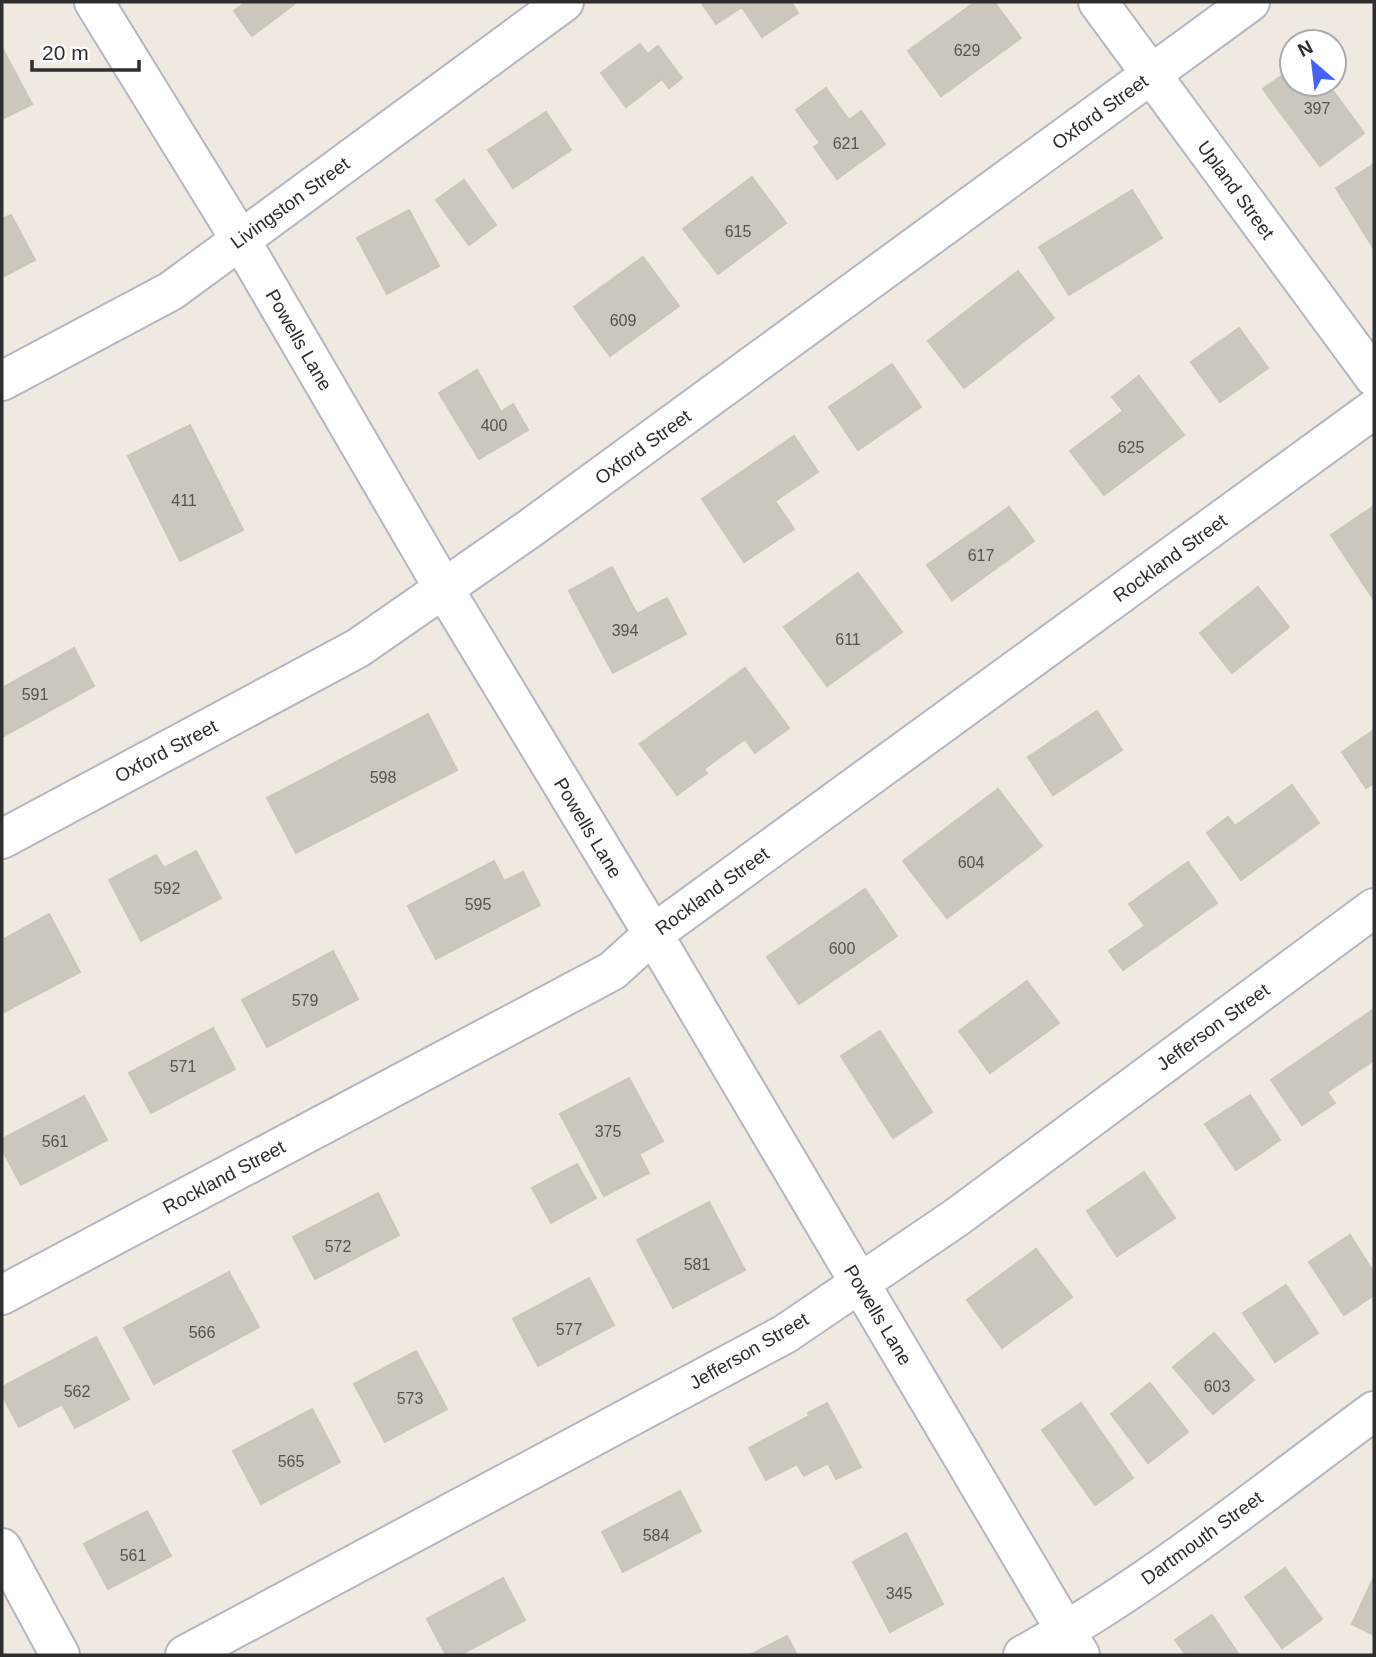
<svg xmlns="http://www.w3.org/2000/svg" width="1376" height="1657" font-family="Helvetica,sans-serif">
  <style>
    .building { fill: #cbc7bf; stroke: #cbc5ba; stroke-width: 2 }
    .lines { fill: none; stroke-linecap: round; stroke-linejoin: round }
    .minor-casing { stroke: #b4b7c1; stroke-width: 42 }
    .minor { stroke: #fff; stroke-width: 38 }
    .labels { text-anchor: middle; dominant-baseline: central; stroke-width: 5; stroke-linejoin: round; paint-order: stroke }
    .number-label { font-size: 16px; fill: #555452 }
    .street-label { font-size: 19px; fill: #2e2e2e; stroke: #fff }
  </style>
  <rect width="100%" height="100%" fill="#efe9e1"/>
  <path class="building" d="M 246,2 L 297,2 L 252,36 L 234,11 Z
    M 701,2 L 791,2 L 798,13 L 762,37 L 742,7 L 716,24 Z
    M 975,2 L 994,2 L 1021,38 L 941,96 L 908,51 Z
    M 640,44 L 648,54 L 658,46 L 682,78 L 669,88 L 662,79 L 626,107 L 601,73 Z
    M 2,48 L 32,104 L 2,119 Z
    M 1292,68 L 1292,84 L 1328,84 L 1364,133 L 1320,166 L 1263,89 Z
    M 826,88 L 849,120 L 861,111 L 885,144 L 837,179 L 814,147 L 820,143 L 796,110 Z
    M 546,112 L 571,150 L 513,188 L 488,150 Z
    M 1374,164 L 1374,249 L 1336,188 Z
    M 752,177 L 786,223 L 718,274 L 683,229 Z
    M 464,180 L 496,225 L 469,245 L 436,200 Z
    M 1132,190 L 1162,238 L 1069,295 L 1039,247 Z
    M 409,210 L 439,266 L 387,294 L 357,238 Z
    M 11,215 L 35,260 L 2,277 L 2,219 Z
    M 643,257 L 679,306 L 610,356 L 574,307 Z
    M 1018,271 L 1054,318 L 964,388 L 928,341 Z
    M 1239,328 L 1268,368 L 1220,402 L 1191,362 Z
    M 892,364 L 921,407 L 858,450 L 829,407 Z
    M 477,370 L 501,412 L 513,404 L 528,430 L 479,459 L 439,393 Z
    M 1139,376 L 1184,435 L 1104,495 L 1070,451 L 1123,411 L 1112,397 Z
    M 190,425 L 243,530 L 180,561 L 128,456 Z
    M 794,436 L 818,472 L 775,501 L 794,529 L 744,562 L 702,499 Z
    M 1374,506 L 1374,600 L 1331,535 Z
    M 1009,507 L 1034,541 L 952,600 L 927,565 Z
    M 612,567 L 637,614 L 667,598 L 686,634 L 613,673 L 569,591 Z
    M 858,573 L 902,632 L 827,686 L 784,627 Z
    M 1258,587 L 1289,627 L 1232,673 L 1200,633 Z
    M 74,648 L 94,686 L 2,737 L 2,688 Z
    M 745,668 L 789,728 L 755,753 L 745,739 L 704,769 L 707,773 L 677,795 L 640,744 Z
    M 1097,711 L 1122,750 L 1053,795 L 1028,757 Z
    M 428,714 L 457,770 L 296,853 L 267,798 Z
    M 1374,730 L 1374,783 L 1366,788 L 1342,752 Z
    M 1292,785 L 1319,823 L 1241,880 L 1207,833 L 1228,817 L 1235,826 Z
    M 998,789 L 1042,846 L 947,918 L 903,861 Z
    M 196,851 L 221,898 L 141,941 L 109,880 L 156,855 L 164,868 Z
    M 494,861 L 504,881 L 523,872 L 540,905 L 436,959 L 408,906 Z
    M 1188,862 L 1217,903 L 1123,970 L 1109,951 L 1145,926 L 1129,904 Z
    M 865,889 L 897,936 L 799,1004 L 767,957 Z
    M 49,914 L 80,972 L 2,1013 L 2,940 Z
    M 333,951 L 358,999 L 267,1047 L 242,1000 Z
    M 1027,981 L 1059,1023 L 990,1073 L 959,1031 Z
    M 1374,1009 L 1374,1060 L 1327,1092 L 1335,1103 L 1302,1125 L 1271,1080 Z
    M 213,1028 L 235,1069 L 151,1113 L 129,1073 Z
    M 880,1031 L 932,1112 L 893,1138 L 841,1056 Z
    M 629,1078 L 663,1141 L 639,1154 L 649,1173 L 604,1196 L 560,1114 Z
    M 1250,1095 L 1280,1140 L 1236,1170 L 1205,1124 Z
    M 84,1096 L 107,1140 L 21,1185 L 2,1149 L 2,1139 Z
    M 577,1164 L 596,1198 L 551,1223 L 532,1188 Z
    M 1144,1172 L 1175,1218 L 1117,1256 L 1087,1211 Z
    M 378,1193 L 399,1235 L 315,1279 L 293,1237 Z
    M 709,1202 L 745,1270 L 673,1308 L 637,1240 Z
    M 1350,1235 L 1374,1273 L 1374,1295 L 1344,1315 L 1309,1262 Z
    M 1036,1249 L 1072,1297 L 1002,1348 L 967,1300 Z
    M 229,1272 L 259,1327 L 154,1384 L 124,1328 Z
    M 589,1278 L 614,1325 L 538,1366 L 513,1319 Z
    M 1286,1285 L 1318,1333 L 1275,1362 L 1243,1313 Z
    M 1214,1333 L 1254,1380 L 1213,1414 L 1173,1367 Z
    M 96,1337 L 129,1399 L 75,1428 L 62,1404 L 19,1427 L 2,1395 L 2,1387 Z
    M 416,1351 L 447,1409 L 385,1442 L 354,1384 Z
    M 1150,1383 L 1188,1432 L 1148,1463 L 1111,1414 Z
    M 827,1403 L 861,1467 L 836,1479 L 828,1463 L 804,1476 L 797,1464 L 766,1480 L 749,1448 L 809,1416 L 808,1413 Z
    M 1081,1403 L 1133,1478 L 1095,1505 L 1042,1430 Z
    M 312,1409 L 340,1462 L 261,1504 L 233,1451 Z
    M 680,1491 L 701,1531 L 623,1572 L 602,1532 Z
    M 147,1511 L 171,1556 L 108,1589 L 84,1544 Z
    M 906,1533 L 943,1604 L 890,1632 L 853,1562 Z
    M 1285,1568 L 1322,1619 L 1282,1648 L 1245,1597 Z
    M 1374,1577 L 1374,1635 L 1352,1624 Z
    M 503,1578 L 525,1620 L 460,1655 L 446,1655 L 427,1619 Z
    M 1212,1615 L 1239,1655 L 1186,1655 L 1175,1640 Z
    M 787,1636 L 797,1655 L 750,1655 Z"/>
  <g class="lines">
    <g class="minor-casing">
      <path id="minor" d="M 94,2 L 240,239 L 444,589 L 653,934 L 1080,1655
        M 1098,2 L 1374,377
        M 2,381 L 171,291 L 564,2
        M 2,839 L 358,648 L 532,527 L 1250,2
        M 2,1295 L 612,971 L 653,934 L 1374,409
        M 2,1548 L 60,1655
        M 185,1655 L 785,1334 L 957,1217 L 1374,908
        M 1023,1655 C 1148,1587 1260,1495 1374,1411"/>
    </g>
    <use href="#minor" class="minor"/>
  </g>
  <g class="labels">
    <g class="number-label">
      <text x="967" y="50">629</text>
      <text x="1317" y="108">397</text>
      <text x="846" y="143">621</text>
      <text x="738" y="231">615</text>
      <text x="623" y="320">609</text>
      <text x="494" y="425">400</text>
      <text x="1131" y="447">625</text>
      <text x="184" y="500">411</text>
      <text x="981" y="555">617</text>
      <text x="625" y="630">394</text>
      <text x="848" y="639">611</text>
      <text x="35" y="694">591</text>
      <text x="383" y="777">598</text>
      <text x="971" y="862">604</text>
      <text x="167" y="888">592</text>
      <text x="478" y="904">595</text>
      <text x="842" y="948">600</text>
      <text x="305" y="1000">579</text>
      <text x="183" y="1066">571</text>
      <text x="608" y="1131">375</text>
      <text x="55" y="1141">561</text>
      <text x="338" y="1246">572</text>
      <text x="697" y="1264">581</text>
      <text x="569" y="1329">577</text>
      <text x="202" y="1332">566</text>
      <text x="1217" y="1386">603</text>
      <text x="77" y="1391">562</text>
      <text x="410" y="1398">573</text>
      <text x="291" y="1461">565</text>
      <text x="656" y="1535">584</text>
      <text x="133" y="1555">561</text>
      <text x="899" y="1593">345</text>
    </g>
    <g class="street-label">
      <text transform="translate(1100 112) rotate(-36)">Oxford Street</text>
      <text transform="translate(1236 190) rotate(54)">Upland Street</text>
      <text transform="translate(290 203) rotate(-36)">Livingston Street</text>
      <text transform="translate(299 340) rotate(60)">Powells Lane</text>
      <text transform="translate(643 447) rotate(-36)">Oxford Street</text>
      <text transform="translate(1170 558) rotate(-36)">Rockland Street</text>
      <text transform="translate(166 751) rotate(-28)">Oxford Street</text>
      <text transform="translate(588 828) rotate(59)">Powells Lane</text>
      <text transform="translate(712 891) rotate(-36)">Rockland Street</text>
      <text transform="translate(1213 1027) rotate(-36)">Jefferson Street</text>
      <text transform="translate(224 1177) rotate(-28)">Rockland Street</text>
      <text transform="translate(878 1315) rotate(59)">Powells Lane</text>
      <text transform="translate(749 1351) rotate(-30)">Jefferson Street</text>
      <text transform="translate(1202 1538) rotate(-36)">Dartmouth Street</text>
    </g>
  </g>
  <rect width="1376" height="1657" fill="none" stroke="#2e2e2e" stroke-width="7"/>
  <g transform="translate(1313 63) rotate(332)"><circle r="33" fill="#ffffff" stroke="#ababab" stroke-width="2"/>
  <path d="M0-5L12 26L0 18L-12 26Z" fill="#4264fb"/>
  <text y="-10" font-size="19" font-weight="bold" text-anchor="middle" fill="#2e2e2e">N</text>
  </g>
  <path d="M32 60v10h107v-10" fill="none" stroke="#2e2e2e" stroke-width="3.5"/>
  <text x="42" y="60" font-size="21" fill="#2e2e2e" stroke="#ffffff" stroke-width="5" paint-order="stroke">20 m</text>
</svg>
